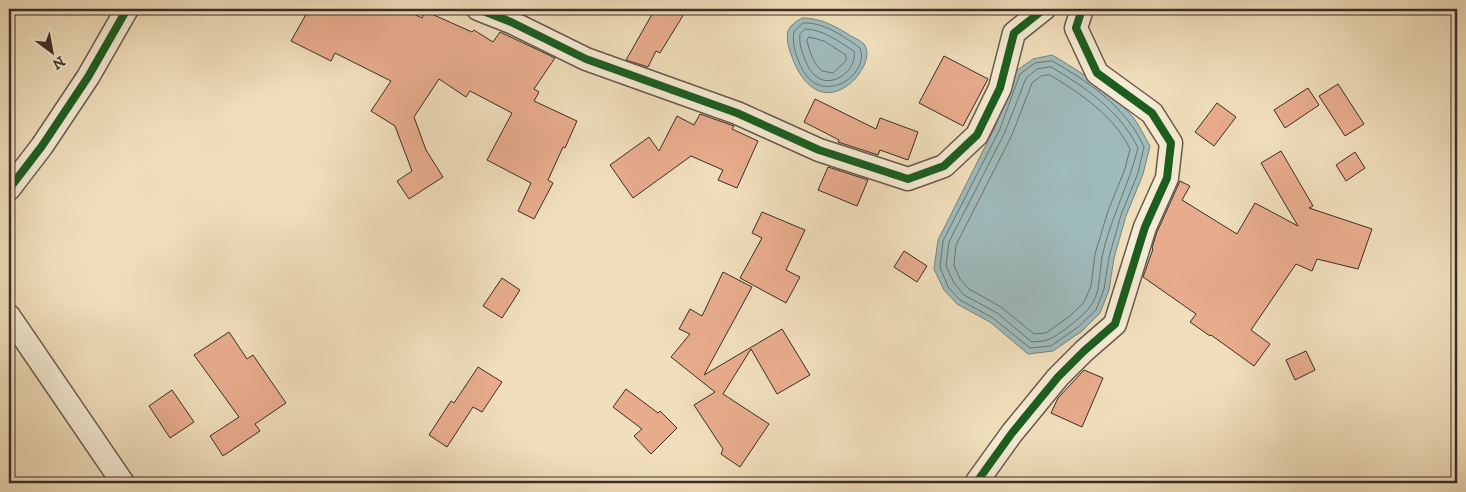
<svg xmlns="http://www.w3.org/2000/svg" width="1466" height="492" font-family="'IM FELL DW Pica',serif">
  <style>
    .water { fill: #9ebaba; stroke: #76827f }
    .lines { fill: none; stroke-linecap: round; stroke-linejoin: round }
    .shore { stroke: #6c7470; stroke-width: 1 }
    .building { fill: #e8ac8d; stroke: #3a2e26 }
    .street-casing { stroke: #685a4b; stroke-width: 25 }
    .street { stroke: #f5ead3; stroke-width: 22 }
    .cycleway-casing { stroke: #f5ead3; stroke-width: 11 }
    .cycleway { stroke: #1b5e20; stroke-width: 8 }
  </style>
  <rect width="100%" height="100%" fill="#f0debb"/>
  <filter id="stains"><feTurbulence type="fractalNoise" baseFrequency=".004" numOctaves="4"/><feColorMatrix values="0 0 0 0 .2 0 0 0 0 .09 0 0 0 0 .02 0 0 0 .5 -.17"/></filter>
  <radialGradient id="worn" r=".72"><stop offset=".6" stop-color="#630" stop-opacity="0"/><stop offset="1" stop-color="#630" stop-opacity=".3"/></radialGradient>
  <path class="water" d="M 802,18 C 821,18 835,26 851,36 C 855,38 861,41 864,44 C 872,55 862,71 855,79 C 827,107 803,88 792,57 C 789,49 786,40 788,31 C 790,25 797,21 802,18 Z
    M 1052,55 C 1080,71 1111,92 1132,116 C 1139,124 1144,136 1150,146 L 1143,174 L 1126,216 L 1114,258 L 1109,290 L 1100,313 L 1082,331 L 1053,351 L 1028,354 L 990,322 L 957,304 L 944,290 L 934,269 L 938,240 L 995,127 L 1016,71 L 1033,59 Z"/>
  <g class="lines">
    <path class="shore" d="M 803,23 C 824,22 843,36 860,48 C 871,76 817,111 799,62 C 795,52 792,43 794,32 Z
      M 805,29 C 823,29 839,42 854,51 C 858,69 833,89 817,77 C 810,72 807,65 804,57 C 801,49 799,43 800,34 Z
      M 809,37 L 824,41 L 846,55 L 846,61 L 833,73 L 822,71 C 813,63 810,52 807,41 Z
      M 1052,61 C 1088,81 1127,108 1144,147 L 1138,173 L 1121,215 L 1109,257 L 1104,289 L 1096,310 L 1078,327 L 1051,346 L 1030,348 L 993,318 L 960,300 L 948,287 L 940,267 L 943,241 L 1000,129 L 1020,74 L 1035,63 Z
      M 1051,67 C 1084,86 1121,112 1138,148 C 1129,185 1110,219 1102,257 C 1099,273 1101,295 1089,308 C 1083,316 1056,338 1047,340 C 1043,342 1037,341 1032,342 L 997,313 L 964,295 L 954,283 L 946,266 L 949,242 L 1005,132 L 1026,78 L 1037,69 Z
      M 1050,75 C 1080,93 1115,117 1130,149 L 1125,169 L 1108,211 L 1095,254 L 1091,286 L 1084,302 L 1070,316 L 1046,333 L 1034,334 L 1001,307 L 969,289 L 960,279 L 954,265 L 956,245 L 1012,135 L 1032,83 L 1041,76 Z"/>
  </g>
  <path class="building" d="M 309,9 L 403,9 L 422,18 L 425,11 L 472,32 L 474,30 L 493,42 L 500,32 L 555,58 L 534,89 L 539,92 L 534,101 L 577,121 L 565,148 L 563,147 L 548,180 L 553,183 L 534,219 L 518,211 L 531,183 L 487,160 L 512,113 L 470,91 L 466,97 L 439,79 L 414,117 L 426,150 L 443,177 L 409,199 L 397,181 L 412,171 L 395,126 L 371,111 L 391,81 L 335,53 L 331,61 L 291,41 Z
    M 655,9 L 687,9 L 660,53 L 656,51 L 648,67 L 626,60 Z
    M 944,56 L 988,79 L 963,126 L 919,103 Z
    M 1338,84 L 1364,124 L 1345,136 L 1319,96 Z
    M 1308,88 L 1319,105 L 1285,128 L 1274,110 Z
    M 815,99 L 876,129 L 880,118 L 918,132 L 908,160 L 880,150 L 878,155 L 838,142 L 839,140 L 804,122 Z
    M 1217,103 L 1236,117 L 1214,146 L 1195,132 Z
    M 700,114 L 734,126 L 732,129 L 758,141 L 737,188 L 718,180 L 723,170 L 691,156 L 633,198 L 610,165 L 649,137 L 659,151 L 677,116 L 694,125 Z
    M 1281,151 L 1313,206 L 1309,208 L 1372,229 L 1358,269 L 1317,259 L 1312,271 L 1296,264 L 1251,330 L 1270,344 L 1254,366 L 1211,335 L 1210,336 L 1190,322 L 1196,314 L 1143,277 L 1153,249 L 1152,248 L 1157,232 L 1180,181 L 1190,186 L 1182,200 L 1237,234 L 1255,203 L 1298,226 L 1261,163 Z
    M 1355,152 L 1365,168 L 1346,181 L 1336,165 Z
    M 828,167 L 868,180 L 857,206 L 818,190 Z
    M 762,212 L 805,230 L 786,270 L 800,277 L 786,303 L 740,278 L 762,238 L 752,233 Z
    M 904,251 L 927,266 L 917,282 L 894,267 Z
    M 723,272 L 752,287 L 704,375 L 782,329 L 810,375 L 777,394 L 751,349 L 723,394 L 769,424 L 740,467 L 721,454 L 723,449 L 694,405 L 715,392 L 671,357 L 690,334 L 679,329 L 690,309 L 702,316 Z
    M 502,278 L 520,290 L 502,318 L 483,306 Z
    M 229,332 L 247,359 L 253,355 L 286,403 L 255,424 L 260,431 L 223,456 L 210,436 L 239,417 L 194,355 Z
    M 1306,351 L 1315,370 L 1295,380 L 1286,360 Z
    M 478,367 L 502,382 L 482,412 L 473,407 L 447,447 L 429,435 L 451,401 L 454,403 Z
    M 1084,370 L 1103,378 L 1082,427 L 1051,413 L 1058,398 Z
    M 626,389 L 658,413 L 660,411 L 677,428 L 651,454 L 634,436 L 642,429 L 613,407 Z
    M 172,390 L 194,422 L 170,438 L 149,406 Z"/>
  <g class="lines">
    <g class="street-casing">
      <path id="street" d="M 478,9 L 511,22 L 586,59 L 737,113 L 819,150 L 908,179 L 944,166 L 977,135 L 1000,88 L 1014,33 L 1044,9
        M 9,189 L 42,146 L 88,77 L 127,9
        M 9,316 L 123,483
        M 976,483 L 1012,433 L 1058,377 L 1084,351 L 1115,324 L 1145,227 L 1167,178 L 1171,143 L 1152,113 L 1097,73 L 1076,28 L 1082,9"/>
    </g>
    <use href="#street" class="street"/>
    <g class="cycleway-casing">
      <path id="cycleway" d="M 478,9 L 511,22 L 586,59 L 737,113 L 819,150 L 908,179 L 944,166 L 977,135 L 1000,88 L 1014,33 L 1044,9
        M 9,189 L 42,146 L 88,77 L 127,9
        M 976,483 L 1012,433 L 1058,377 L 1084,351 L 1115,324 L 1145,227 L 1167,178 L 1171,143 L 1152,113 L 1097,73 L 1076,28 L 1082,9"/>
    </g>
    <use href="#cycleway" class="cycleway"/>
  </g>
  <rect width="1466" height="492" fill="none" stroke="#f0debb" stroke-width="30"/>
  <rect x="10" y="10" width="1446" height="472" fill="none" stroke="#3a2e26" stroke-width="2.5"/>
  <rect x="15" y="15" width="1436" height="462" fill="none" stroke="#3a2e26"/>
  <g transform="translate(52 52) rotate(148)" stroke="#f5ead3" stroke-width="4" paint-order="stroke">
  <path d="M0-4L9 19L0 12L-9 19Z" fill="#3a2e26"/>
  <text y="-8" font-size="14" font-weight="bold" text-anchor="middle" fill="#3a2e26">N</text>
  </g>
  <rect width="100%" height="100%" filter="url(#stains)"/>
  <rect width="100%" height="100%" fill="url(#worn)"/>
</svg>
